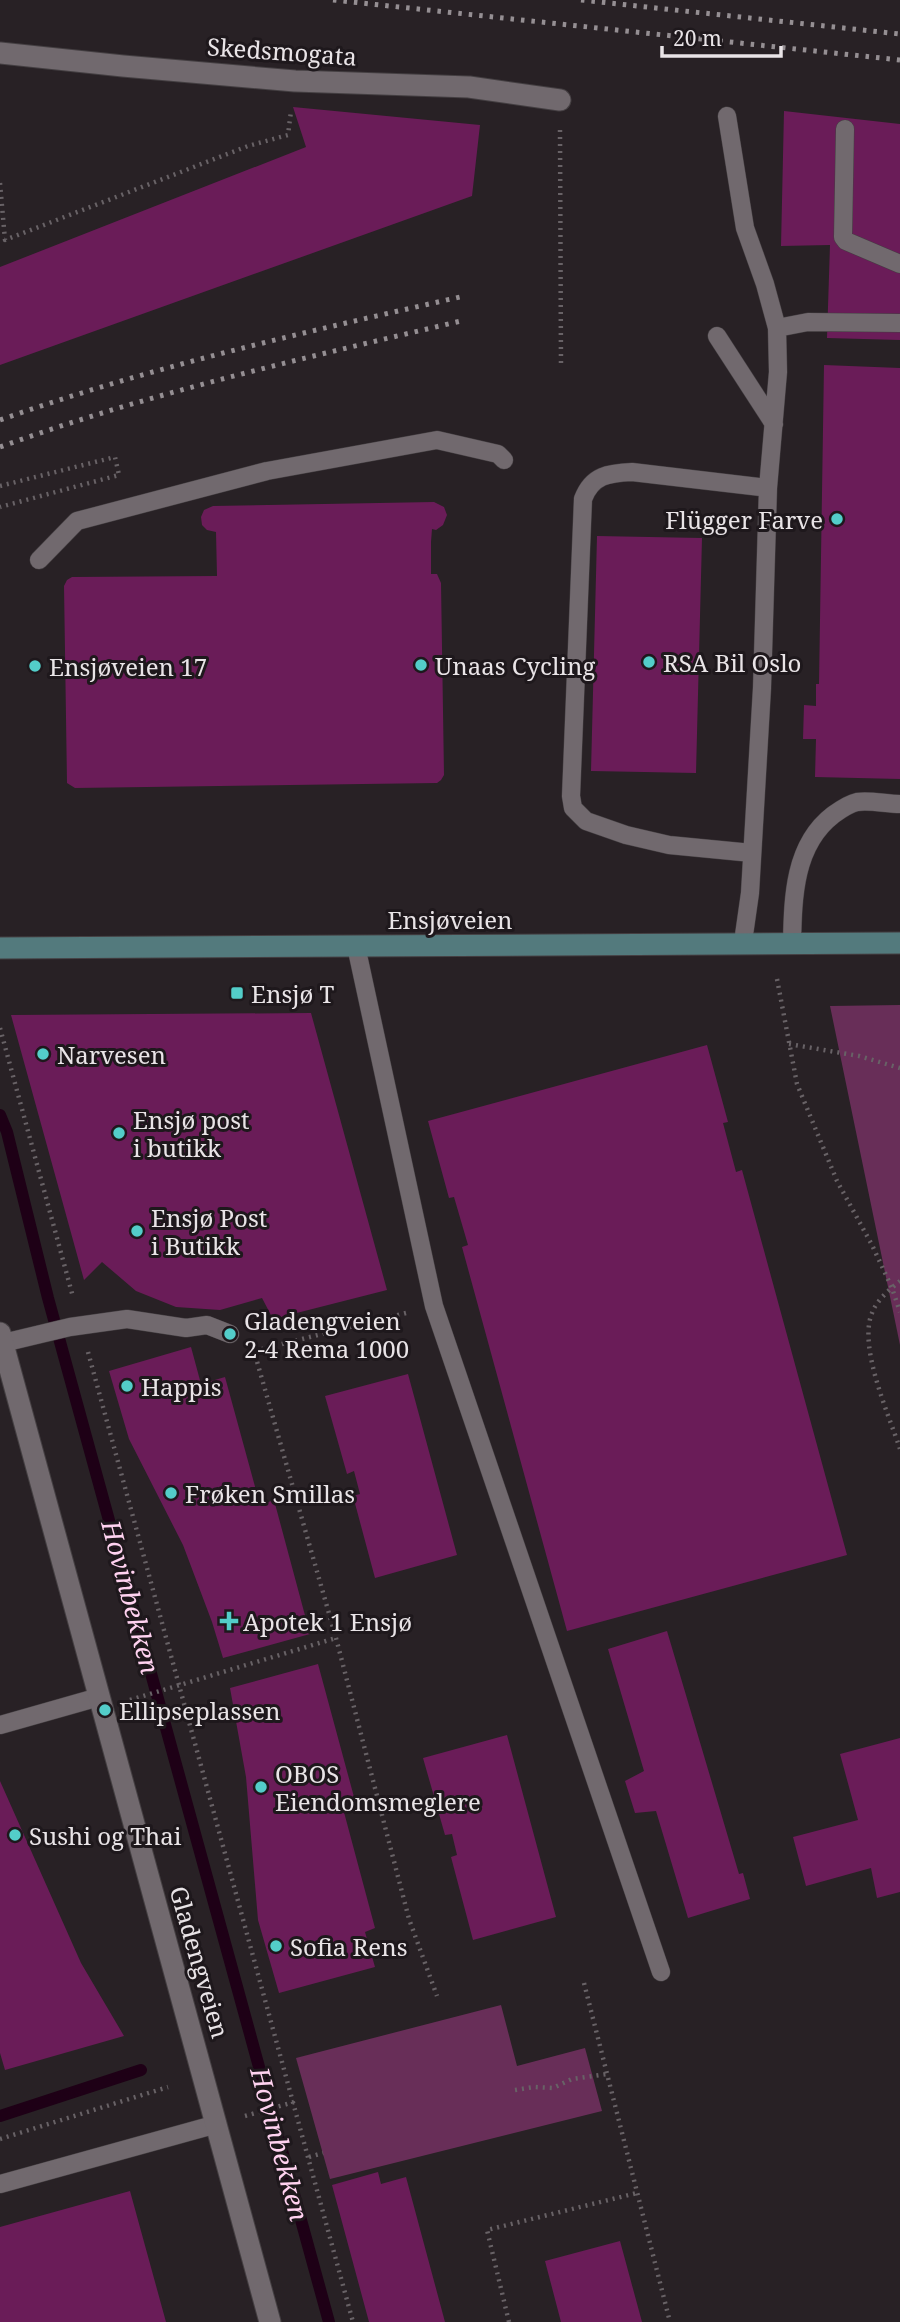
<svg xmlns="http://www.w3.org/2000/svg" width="900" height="2322" font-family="'Noto Serif',serif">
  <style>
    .green { fill: #682e58 }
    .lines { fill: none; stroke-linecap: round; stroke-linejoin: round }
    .stream { stroke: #1e0016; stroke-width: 12 }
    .building { fill: #6a1c58 }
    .service-casing { stroke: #443f42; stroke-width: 19 }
    .minor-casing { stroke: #443f42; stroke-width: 23 }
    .tertiary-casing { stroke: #443f42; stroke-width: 23 }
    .secondary-casing { stroke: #443f42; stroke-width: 23 }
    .path { stroke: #686266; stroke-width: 4.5; stroke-dasharray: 2 5; stroke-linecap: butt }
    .service { stroke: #71696e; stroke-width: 18 }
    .minor { stroke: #71696e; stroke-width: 21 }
    .tertiary { stroke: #71696e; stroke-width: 21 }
    .secondary { stroke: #537a7d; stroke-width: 21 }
    .rail { stroke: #958f93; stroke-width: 5; stroke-dasharray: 3.5 7; stroke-linecap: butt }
    .poi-dot { fill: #53cdc9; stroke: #1e181c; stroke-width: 2.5 }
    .labels { text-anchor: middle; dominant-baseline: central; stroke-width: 6; stroke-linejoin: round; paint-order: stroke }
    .street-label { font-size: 24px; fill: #e9e4e7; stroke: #1e181c }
    .poi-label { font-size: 24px; fill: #e9e4e7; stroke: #1e181c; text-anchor: start }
    .water-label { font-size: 26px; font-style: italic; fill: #ffd2f0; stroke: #1e181c }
  </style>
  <rect width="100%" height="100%" fill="#282125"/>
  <path class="green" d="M 900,1005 L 900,1345 L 830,1006 Z
    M 501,2005 L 517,2066 L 585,2048 L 602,2111 L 330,2179 L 296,2058 Z"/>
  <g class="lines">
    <path class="stream" d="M 0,1115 L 7,1132 L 48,1298 L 329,2322
      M 0,2116 L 141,2070"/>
  </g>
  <path class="building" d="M 293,107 L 480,125 L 472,196 L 0,365 L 0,267 L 306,147 Z
    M 784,111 L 900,124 L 900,340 L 827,338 L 830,245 L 781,246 Z
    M 824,365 L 900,368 L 900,779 L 815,777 L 816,739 L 803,739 L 804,705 L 816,706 L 816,684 L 819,684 Z
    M 434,502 L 444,507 L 447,515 L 443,525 L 436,530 L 432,529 L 431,542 L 431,574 L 437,574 L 441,583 L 444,775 L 441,780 L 437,783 L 75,788 L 67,783 L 64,586 L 67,580 L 72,577 L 217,576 L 216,532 L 207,530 L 202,525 L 201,517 L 204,510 L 213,506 Z
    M 597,536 L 702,538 L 696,773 L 591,771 Z
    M 311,1013 L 387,1290 L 273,1319 L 262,1298 L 220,1310 L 176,1307 L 136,1291 L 102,1262 L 84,1280 L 11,1015 Z
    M 707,1045 L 728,1122 L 723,1123 L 736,1172 L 742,1170 L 847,1555 L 567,1631 L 462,1247 L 468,1245 L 454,1197 L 449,1198 L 428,1121 Z
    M 191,1347 L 201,1384 L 225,1377 L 260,1505 L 274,1500 L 310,1634 L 223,1658 L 212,1622 L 183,1545 L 129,1439 L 109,1371 Z
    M 408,1374 L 457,1555 L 375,1578 L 353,1496 L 360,1494 L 354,1471 L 347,1474 L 325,1396 Z
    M 667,1631 L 739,1874 L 743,1873 L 750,1899 L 688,1918 L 656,1811 L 635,1813 L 625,1781 L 644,1771 L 608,1649 Z
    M 318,1664 L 354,1797 L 341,1801 L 375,1928 L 365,1932 L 375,1967 L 279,1993 L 258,1920 L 246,1777 L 230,1688 Z
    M 507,1735 L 556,1917 L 473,1940 L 451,1857 L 457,1855 L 452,1834 L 445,1835 L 423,1758 Z
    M 900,1738 L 900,1892 L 877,1898 L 871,1868 L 806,1886 L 793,1837 L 858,1820 L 840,1754 Z
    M 0,1781 L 81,1963 L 124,2036 L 5,2070 L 0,2053 Z
    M 378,2172 L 381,2184 L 406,2177 L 445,2322 L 369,2322 L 332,2185 Z
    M 130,2191 L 166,2322 L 0,2322 L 0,2227 Z
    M 620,2241 L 642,2322 L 561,2322 L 545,2261 Z"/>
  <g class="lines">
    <g class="service-casing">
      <path id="service" d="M 727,116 L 745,228 L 765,284 L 777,328 L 778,372 L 768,488 L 762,688 L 750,893 L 743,942
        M 845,129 L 843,237 L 846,241 L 900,264
        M 777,328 L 808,322 L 900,323
        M 717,336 L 774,424
        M 39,560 L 77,521 L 267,471 L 437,440 L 498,454 L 504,460
        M 752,853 L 669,845 L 626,835 L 586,821 L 573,808 L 571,796 L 583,499 C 592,475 609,473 632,472 L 768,488
        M 792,943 C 793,897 794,845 833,815 C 840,810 848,804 857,802 C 870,800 887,804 900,804
        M 356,946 L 434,1306 L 661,1972
        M 3,1343 L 70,1327 L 127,1319 L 186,1328 L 207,1325 L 230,1334
        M 0,1725 L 99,1697
        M 0,2184 L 217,2124"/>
    </g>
    <g class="minor-casing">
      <path id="minor" d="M 0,53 L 123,66 L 295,81 L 469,87 L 560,100"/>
    </g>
    <g class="tertiary-casing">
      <path id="tertiary" d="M 0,1333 L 270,2322"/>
    </g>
    <g class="secondary-casing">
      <path id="secondary" d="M 0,948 L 900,943"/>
    </g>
    <path class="path" d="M 560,130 L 561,367
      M 0,183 L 5,240 L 248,146 L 288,135 L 291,111
      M 0,486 L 115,457 L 119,475 L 0,507
      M 777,979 L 797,1084 L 837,1181 L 872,1245 L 892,1288 L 900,1312
      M 0,1028 L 73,1297
      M 789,1044 L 859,1056 L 900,1068
      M 900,1281 C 890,1289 876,1301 872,1313 C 858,1347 889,1415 900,1449
      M 406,1313 L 254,1351 L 336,1638 L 409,1919 L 437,1996
      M 88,1352 L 353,2322
      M 130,1700 L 336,1638
      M 584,1983 L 670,2322
      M 515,2090 L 534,2087 L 553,2088 L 572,2079 L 607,2074
      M 245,2116 L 294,2102
      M 0,2139 L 168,2087
      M 309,2157 L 323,2153
      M 509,2322 L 487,2230 L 637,2193"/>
    <use href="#service" class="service"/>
    <use href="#minor" class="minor"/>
    <use href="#tertiary" class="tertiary"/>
    <use href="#secondary" class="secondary"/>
    <path class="rail" d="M 333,0 L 900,60
      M 581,0 L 900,34
      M 0,420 C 150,367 305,332 460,297
      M 0,447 C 152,392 309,357 465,320"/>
  </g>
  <g class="poi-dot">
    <circle cx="837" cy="519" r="7"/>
    <circle cx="649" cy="662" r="7"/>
    <circle cx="421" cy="665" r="7"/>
    <circle cx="35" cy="666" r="7"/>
    <rect x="230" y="986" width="14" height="14" rx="3.5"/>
    <circle cx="43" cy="1054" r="7"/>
    <circle cx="119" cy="1133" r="7"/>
    <circle cx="137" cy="1231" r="7"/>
    <circle cx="230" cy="1334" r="7"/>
    <circle cx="127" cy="1386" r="7"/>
    <circle cx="171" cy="1493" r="7"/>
    <path d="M225.5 1610.5h7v7h7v7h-7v7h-7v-7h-7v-7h7z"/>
    <circle cx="105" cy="1710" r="7"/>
    <circle cx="261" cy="1787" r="7"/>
    <circle cx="15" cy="1835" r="7"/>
    <circle cx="276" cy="1946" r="7"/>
  </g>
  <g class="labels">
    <g class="street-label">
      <text transform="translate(282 51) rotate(4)">Skedsmogata</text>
      <text x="450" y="919">Ensjøveien</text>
      <text transform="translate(200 1962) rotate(74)">Gladengveien</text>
    </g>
    <g class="poi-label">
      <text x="823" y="519" text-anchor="end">Flügger Farve</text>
      <text x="663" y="662">RSA Bil Oslo</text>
      <text x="435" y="665">Unaas Cycling</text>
      <text x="49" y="666">Ensjøveien 17</text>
      <text x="251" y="993">Ensjø T</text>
      <text x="57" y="1054">Narvesen</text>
      <text x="133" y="1119">Ensjø post<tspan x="133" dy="28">i butikk</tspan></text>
      <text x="151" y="1217">Ensjø Post<tspan x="151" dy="28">i Butikk</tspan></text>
      <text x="244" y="1320">Gladengveien<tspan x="244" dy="28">2-4 Rema 1000</tspan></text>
      <text x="141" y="1386">Happis</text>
      <text x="185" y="1493">Frøken Smillas</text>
      <text x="243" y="1621">Apotek 1 Ensjø</text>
      <text x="119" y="1710">Ellipseplassen</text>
      <text x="275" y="1773">OBOS<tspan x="275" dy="28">Eiendomsmeglere</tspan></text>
      <text x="29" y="1835">Sushi og Thai</text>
      <text x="290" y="1946">Sofia Rens</text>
    </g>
    <g class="water-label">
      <text transform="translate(131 1597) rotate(75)">Hovinbekken</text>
      <text transform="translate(280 2144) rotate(75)">Hovinbekken</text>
    </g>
  </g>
  <path d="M662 46v10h119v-10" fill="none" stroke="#e9e4e7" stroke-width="3.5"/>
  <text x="673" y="46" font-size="21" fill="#e9e4e7" stroke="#1e181c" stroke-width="5" paint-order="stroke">20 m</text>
</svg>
